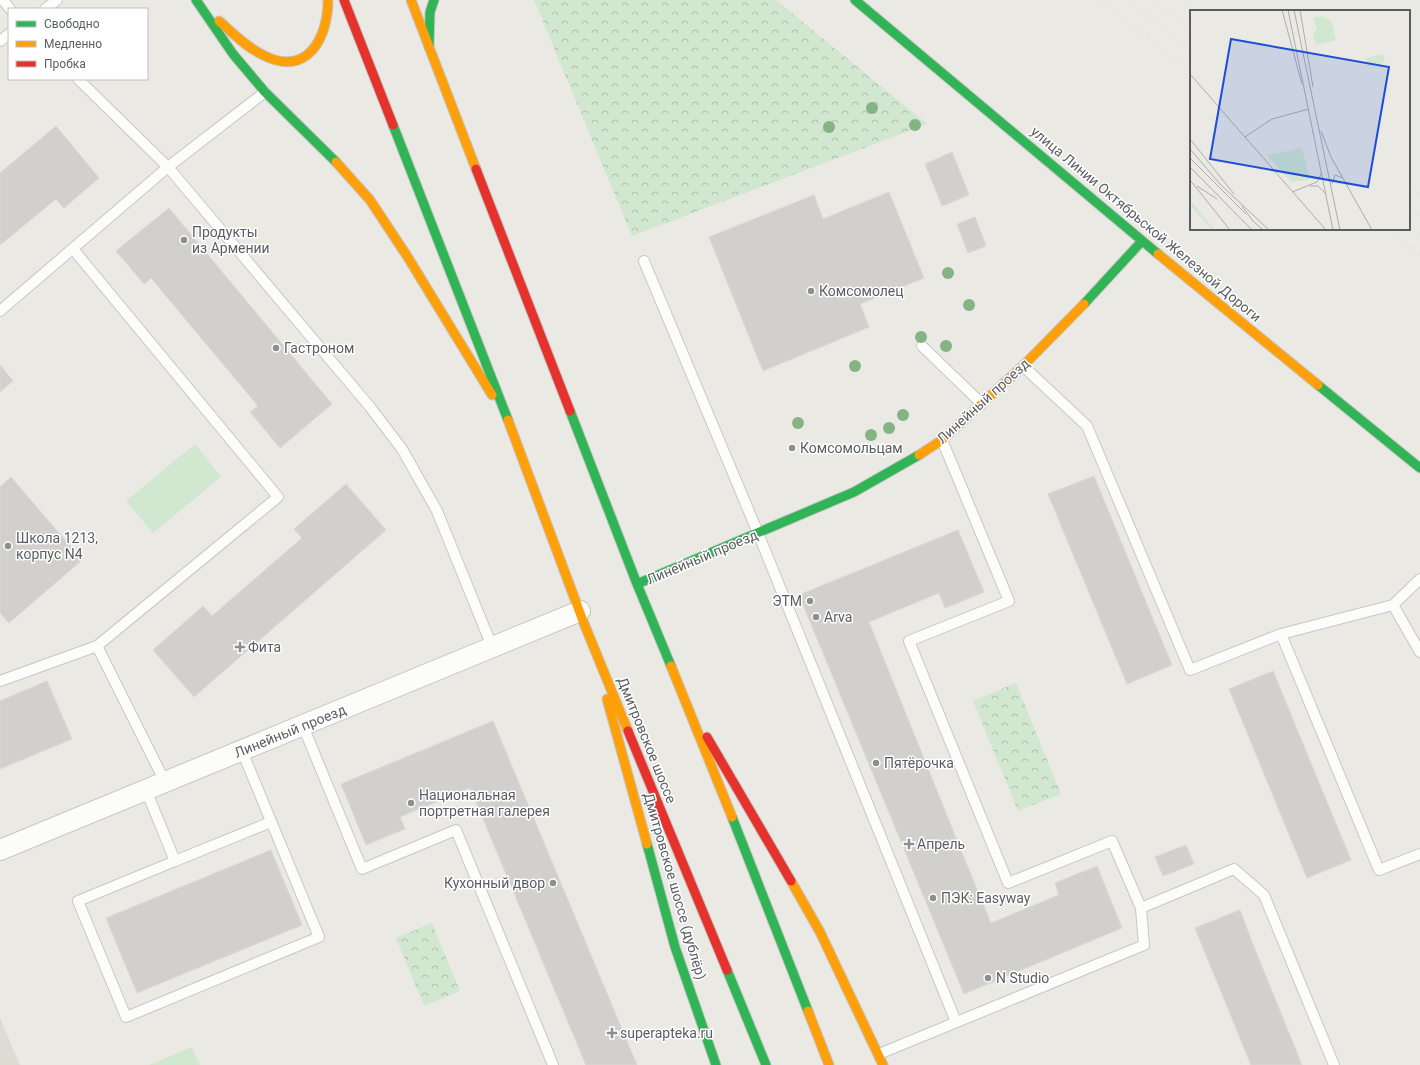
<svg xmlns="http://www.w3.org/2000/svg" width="1420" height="1065" font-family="Roboto,sans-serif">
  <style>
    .education { fill: #dedbd3 }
    .park { fill: url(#park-crowns) }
    .garden { fill: #d2e7cf }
    .building { fill: #d1d0cd; stroke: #d9d8d4 }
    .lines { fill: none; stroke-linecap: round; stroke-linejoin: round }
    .lane-casing { stroke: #c7c7c6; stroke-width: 12 }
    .street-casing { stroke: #c7c7c6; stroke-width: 22 }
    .fast-casing { stroke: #c5c6c4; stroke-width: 11 }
    .slow-casing { stroke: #c5c6c4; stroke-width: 11 }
    .jam-casing { stroke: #c5c6c4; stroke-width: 11 }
    .lane { stroke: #fcfcfb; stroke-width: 10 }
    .street { stroke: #fcfcfb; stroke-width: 20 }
    .fast { stroke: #30b455; stroke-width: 9 }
    .slow { stroke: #ff9f0a; stroke-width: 9 }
    .jam { stroke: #e5322d; stroke-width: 9 }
    .rail { stroke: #e2e2e1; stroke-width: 3; stroke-dasharray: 1 5; stroke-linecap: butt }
    .tree { fill: #86b385 }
    .poi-dot { fill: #8c8f90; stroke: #fff; stroke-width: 1.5 }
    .labels { text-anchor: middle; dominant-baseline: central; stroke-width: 3; stroke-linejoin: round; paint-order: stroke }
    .street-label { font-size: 14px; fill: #5a5e62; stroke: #fff }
    .poi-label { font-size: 14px; fill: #5a5e62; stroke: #fff; text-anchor: start }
    .inset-road { fill: none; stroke: #acadac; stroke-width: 1 }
    .view { fill: #1d4ed8; fill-opacity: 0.15; stroke: #1d4ed8; stroke-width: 2 }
    .inset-edge { fill: none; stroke: #5a5e62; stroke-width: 2 }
  </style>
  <defs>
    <pattern id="park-crowns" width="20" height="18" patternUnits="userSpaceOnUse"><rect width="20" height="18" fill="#d2e7cf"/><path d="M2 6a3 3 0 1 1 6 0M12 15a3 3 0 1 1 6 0" fill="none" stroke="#adbeab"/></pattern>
  </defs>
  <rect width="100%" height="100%" fill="#eae9e4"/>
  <path class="education" d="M 0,1018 L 20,1065 L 0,1065 Z"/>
  <path class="park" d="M 534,0 L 776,0 L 927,124 L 632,236 Z
    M 1016,683 L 1061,794 L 1018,811 L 973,701 Z
    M 432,923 L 460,991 L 424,1006 L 396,938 Z"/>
  <path class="garden" d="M 195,444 L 221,477 L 153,533 L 126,501 Z
    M 192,1047 L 200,1065 L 149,1065 Z"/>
  <path class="building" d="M 56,126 L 99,178 L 64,208 L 56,199 L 0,245 L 0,173 Z
    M 952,152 L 969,195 L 942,206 L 925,164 Z
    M 889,192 L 924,278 L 860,304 L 869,327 L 763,371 L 709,237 L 814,195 L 823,219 Z
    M 169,208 L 332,404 L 280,448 L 250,412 L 258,406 L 151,278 L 144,284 L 116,251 Z
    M 975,217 L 986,246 L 968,253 L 957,224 Z
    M 0,365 L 13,381 L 0,392 Z
    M 1094,476 L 1172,665 L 1127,684 L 1048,494 Z
    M 11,477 L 82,560 L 9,623 L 0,613 L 0,487 Z
    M 346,484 L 386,530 L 194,697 L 153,650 L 203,606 L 212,616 L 302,538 L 294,529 Z
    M 958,530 L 984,592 L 945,608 L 939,593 L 869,622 L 962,853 L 991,923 L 1059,895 L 1055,883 L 1097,866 L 1122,928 L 964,994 L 799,595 Z
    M 1273,671 L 1351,860 L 1307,878 L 1229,689 Z
    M 47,681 L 72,739 L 0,769 L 0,701 Z
    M 493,721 L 637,1065 L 586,1065 L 470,788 L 400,817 L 405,829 L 366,845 L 341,784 Z
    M 1186,845 L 1194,864 L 1163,876 L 1155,857 Z
    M 271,850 L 302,925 L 137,993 L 106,918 Z
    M 1240,910 L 1252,942 L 1302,1065 L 1251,1065 L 1195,928 Z"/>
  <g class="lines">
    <g class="lane-casing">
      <path id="lane" d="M 3,0 L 10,9
        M 45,9 L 57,0
        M 0,41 L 9,34
        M 78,79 L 168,167 L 370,407 L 402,449 L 437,511 L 493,649
        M 73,249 L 278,497 L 97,646 L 165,782
        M 644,261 L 758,533 L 956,1022
        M 0,311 L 168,167 L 265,92
        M 922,346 L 982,404
        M 1023,366 L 1087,426 L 1190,670 L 1281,634 L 1393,605 L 1420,579
        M 942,440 L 1009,601 L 909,641 L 1008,883 L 1112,841 L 1141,908
        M 1393,605 L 1420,652
        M 1281,634 L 1379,870 L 1420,854
        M 0,681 L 97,646
        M 303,726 L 362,869 L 456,830 L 553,1065
        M 146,790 L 175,861 L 78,901 L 126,1017 L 319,937 L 242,751
        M 175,861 L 271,822
        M 879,1054 L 1144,945 L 1141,908 L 1234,869 L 1264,895 L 1334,1065"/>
    </g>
    <g class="street-casing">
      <path id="street" d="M 0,850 L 580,611"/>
    </g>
    <g class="fast-casing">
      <path id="fast" d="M 196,0 L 233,54 L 265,92 L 336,162
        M 855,0 L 1158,254
        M 429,47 L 430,12 L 434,0
        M 393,125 L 508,420
        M 1084,304 L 1142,241
        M 1318,385 L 1420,468
        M 570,411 L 637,584 L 671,666
        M 637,584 L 854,492 L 919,455
        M 732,817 L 808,1011
        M 647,844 L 675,947 L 716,1065
        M 727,970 L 766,1065"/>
    </g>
    <g class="slow-casing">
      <path id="slow" d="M 411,0 L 476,169
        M 219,21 C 233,33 246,47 263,55 C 307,78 328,38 328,0
        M 336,162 L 370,200 L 407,256 L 492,395
        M 1158,254 L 1318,385
        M 508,420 L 583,621 L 628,731
        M 919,455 L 942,440 L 1023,366 L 1084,304
        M 671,666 L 732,817
        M 607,699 L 647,844
        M 791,881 L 820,932 L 883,1065
        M 808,1011 L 829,1065"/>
    </g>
    <g class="jam-casing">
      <path id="jam" d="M 344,0 L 393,125
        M 476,169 L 570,411
        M 628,731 L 727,970
        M 707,737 L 791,881"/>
    </g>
    <use href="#lane" class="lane"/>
    <use href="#street" class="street"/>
    <use href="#fast" class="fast"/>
    <use href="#slow" class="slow"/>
    <use href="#jam" class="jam"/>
    <path class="rail" d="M 1099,0 L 1191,71
      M 1127,0 L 1191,50
      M 1153,0 L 1191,30
      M 1180,0 L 1193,11
      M 1409,186 L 1420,195
      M 1409,207 L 1420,216
      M 1409,226 L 1420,234
      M 1386,229 L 1420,256"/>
  </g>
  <g class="tree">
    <circle cx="872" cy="108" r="6"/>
    <circle cx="915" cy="125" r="6"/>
    <circle cx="829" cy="127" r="6"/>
    <circle cx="948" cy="273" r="6"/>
    <circle cx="969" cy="305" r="6"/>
    <circle cx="921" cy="337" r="6"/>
    <circle cx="946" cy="346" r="6"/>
    <circle cx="855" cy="366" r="6"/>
    <circle cx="903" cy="415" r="6"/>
    <circle cx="798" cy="423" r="6"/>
    <circle cx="889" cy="428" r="6"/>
    <circle cx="871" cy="435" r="6"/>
  </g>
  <g class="poi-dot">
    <circle cx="184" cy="240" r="4"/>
    <circle cx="811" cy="291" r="4"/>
    <circle cx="276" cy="348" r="4"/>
    <circle cx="792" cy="448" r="4"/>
    <circle cx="8" cy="546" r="4"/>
    <circle cx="810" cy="601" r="4"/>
    <circle cx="816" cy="617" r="4"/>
    <path d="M238 641h4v4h4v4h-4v4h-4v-4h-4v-4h4z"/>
    <circle cx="876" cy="763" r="4"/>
    <circle cx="411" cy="803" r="4"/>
    <path d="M907 838h4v4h4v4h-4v4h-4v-4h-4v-4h4z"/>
    <circle cx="553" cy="883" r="4"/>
    <circle cx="933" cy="898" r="4"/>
    <circle cx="988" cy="978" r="4"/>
    <path d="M610 1027h4v4h4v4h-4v4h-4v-4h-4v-4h4z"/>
  </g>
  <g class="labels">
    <g class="street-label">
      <text transform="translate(1146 224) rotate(40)">улица Линии Октябрьской Железной Дороги</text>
      <text transform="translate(983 401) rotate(-42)">Линейный проезд</text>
      <text transform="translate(702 557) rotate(-23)">Линейный проезд</text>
      <text transform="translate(290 731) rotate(-22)">Линейный проезд</text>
      <text transform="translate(647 740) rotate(68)">Дмитровское шоссе</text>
      <text transform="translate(675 886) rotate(74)">Дмитровское шоссе (дублёр)</text>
    </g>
    <g class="poi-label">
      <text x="192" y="232">Продукты<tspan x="192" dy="16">из Армении</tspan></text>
      <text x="819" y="291">Комсомолец</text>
      <text x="284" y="348">Гастроном</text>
      <text x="800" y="448">Комсомольцам</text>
      <text x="16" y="538">Школа 1213,<tspan x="16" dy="16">корпус N4</tspan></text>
      <text x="802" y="601" text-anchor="end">ЭТМ</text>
      <text x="824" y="617">Arva</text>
      <text x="248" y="647">Фита</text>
      <text x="884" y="763">Пятёрочка</text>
      <text x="419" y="795">Национальная<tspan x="419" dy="16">портретная галерея</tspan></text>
      <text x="917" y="844">Апрель</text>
      <text x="545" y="883" text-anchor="end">Кухонный двор</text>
      <text x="941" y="898">ПЭК: Easyway</text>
      <text x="996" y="978">N Studio</text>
      <text x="620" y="1033">superapteka.ru</text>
    </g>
  </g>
  <g transform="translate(1190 10)">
    <rect width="220" height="220" fill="#eae9e4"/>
    <path d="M 133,6 L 141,11 L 146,30 L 126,35 L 123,24 L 127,18 L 123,8 ZM 0,190 L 25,220 L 22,220 L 2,197 Z" fill="#d2e7cf"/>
    <path d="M 112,138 L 120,170 L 101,172 L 77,145 Z" fill="#d2e7cf"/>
    <path d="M 193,44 L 195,52 L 178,56 L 176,48 Z" fill="#d2e7cf"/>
    <path class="inset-road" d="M 92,0 L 112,74M 98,0 L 143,220M 104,0 L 150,220M 110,0 L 123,77M 0,64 L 136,220M 131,121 L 141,147 L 182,220M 55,127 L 82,109 L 119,99M 0,129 L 44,184M 0,139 L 30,174 L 79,220M 0,148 L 56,204M 0,157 L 62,220M 0,170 L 40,220M 142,174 L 145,165 L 153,168M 7,176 L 27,189M 120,176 L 128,176 L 135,183M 102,182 L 127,172 L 131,164M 52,196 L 63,211M 62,210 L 73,220"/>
    <path class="view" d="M 41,29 L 199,57 L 178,177 L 20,149 Z"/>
    <rect width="220" height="220" class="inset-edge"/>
  </g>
  <rect x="8" y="8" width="140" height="72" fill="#ffffff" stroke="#bdbfc0"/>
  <rect x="16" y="21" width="20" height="6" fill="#30b455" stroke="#bdbfc0"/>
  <text x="44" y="28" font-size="12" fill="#5a5e62">Свободно</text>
  <rect x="16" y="41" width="20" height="6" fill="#ff9f0a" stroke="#bdbfc0"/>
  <text x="44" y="48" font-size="12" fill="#5a5e62">Медленно</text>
  <rect x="16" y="61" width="20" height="6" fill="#e5322d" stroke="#bdbfc0"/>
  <text x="44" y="68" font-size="12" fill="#5a5e62">Пробка</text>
</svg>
